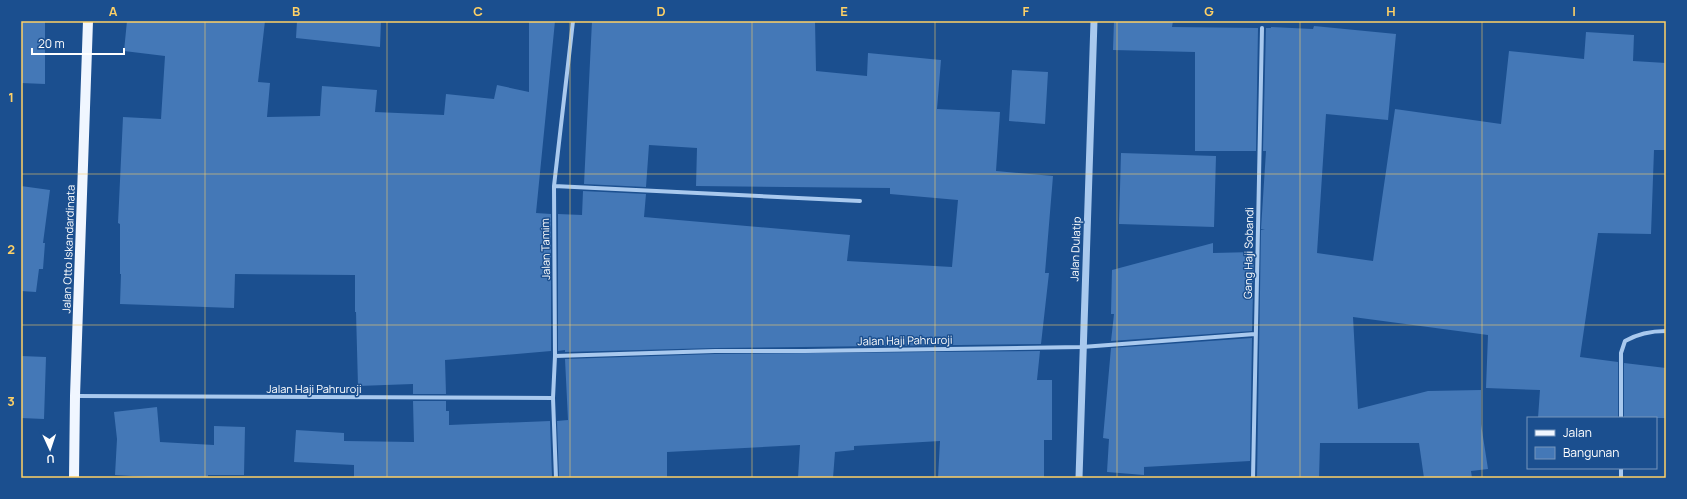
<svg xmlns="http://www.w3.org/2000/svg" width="1687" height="499" font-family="Manrope,sans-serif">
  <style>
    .building { fill: #4478b7 }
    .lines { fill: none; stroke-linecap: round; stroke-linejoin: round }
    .minor { stroke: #a9c9ee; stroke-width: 4 }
    .tertiary { stroke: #a9c9ee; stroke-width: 7 }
    .primary { stroke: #f0f6ff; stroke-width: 10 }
    .grid { fill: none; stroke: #ffd166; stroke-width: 1; stroke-opacity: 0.55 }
    .labels { text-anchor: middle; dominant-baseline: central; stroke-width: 3; stroke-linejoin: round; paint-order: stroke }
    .street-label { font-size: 11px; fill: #fff; stroke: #1b4f8f }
    .neatline { fill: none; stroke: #ffd166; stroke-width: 1.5 }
    .grid-label { font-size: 13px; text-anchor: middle; font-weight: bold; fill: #ffd166 }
  </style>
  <rect width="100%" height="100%" fill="#1b4f8f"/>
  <path class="building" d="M 21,21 L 45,21 L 45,84 L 21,83 Z
    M 127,21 L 265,21 L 258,82 L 270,83 L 267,117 L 320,116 L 322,86 L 377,90 L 375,112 L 444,115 L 446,94 L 494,99 L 497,85 L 529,92 L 529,21 L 555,21 L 536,213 L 551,214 L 551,351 L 445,360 L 446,394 L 413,394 L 413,384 L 358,386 L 356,312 L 355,312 L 355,275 L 235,274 L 234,308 L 120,304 L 121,274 L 120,274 L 120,224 L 118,223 L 123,117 L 161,119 L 165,56 L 124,51 Z
    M 297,21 L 381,21 L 380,47 L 296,38 Z
    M 592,21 L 815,21 L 816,71 L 867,76 L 868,53 L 941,60 L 937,109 L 1000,112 L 996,171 L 1053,176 L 1045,273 L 1049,273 L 1041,344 L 715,348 L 565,352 L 565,350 L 558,351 L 558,214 L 582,215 L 583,191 L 646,194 L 644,217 L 850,235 L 847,261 L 952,267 L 958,200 L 890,194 L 890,188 L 696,186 L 697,148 L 649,145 L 646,187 L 584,184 Z
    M 1114,21 L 1173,21 L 1172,27 L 1258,28 L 1256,151 L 1195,151 L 1195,52 L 1113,50 Z
    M 1314,26 L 1396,34 L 1388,120 L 1326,114 L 1317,253 L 1373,261 L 1395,109 L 1501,124 L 1509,51 L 1584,59 L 1586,32 L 1634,35 L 1633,61 L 1666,63 L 1666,150 L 1654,150 L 1651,234 L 1598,233 L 1580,357 L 1618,362 L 1618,418 L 1538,418 L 1540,390 L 1486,388 L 1488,335 L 1353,317 L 1358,409 L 1428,391 L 1481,390 L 1481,424 L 1488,469 L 1471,471 L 1472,478 L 1424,478 L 1419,443 L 1320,443 L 1319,478 L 1257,478 L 1261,230 L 1265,229 L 1261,229 L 1266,151 L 1263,151 L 1266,28 L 1271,28 L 1271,27 L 1313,29 Z
    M 1012,70 L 1048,72 L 1045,124 L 1009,121 Z
    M 1121,153 L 1216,156 L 1214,227 L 1119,224 Z
    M 21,186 L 50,190 L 43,243 L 45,243 L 43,269 L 39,269 L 36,292 L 21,291 Z
    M 1213,243 L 1213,253 L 1254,252 L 1252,331 L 1111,341 L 1114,314 L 1111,314 L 1112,270 Z
    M 1252,338 L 1250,461 L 1144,467 L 1144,475 L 1107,472 L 1109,439 L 1103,438 L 1111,348 Z
    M 1040,351 L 1037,380 L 1052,380 L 1052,440 L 1044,440 L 1044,478 L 938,478 L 940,441 L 854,446 L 854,450 L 835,452 L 833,478 L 798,478 L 800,445 L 667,452 L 667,478 L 559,478 L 557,421 L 568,420 L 565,359 L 715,354 Z
    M 21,356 L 46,357 L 44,419 L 21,418 Z
    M 1624,363 L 1666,368 L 1666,418 L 1624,418 Z
    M 413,401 L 446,401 L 446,411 L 449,411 L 449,425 L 550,421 L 552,478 L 354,478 L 354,465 L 294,462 L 296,430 L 344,433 L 344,441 L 414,442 Z
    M 157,407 L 160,442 L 214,445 L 214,426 L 245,427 L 244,475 L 208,475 L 208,478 L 166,478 L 115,475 L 117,439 L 114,412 Z"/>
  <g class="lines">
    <path class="minor" d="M 554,186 L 860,201
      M 555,356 L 715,351 L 805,351 L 1082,347 L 1255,334
      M 76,396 L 553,398
      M 1621,418 L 1621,353 L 1625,341 C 1639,333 1651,331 1666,331
      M 556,478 L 553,398 L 555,356 L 554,186 L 573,21
      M 1253,478 L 1262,28
      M 1621,478 L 1621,468"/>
    <path class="tertiary" d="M 1079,478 L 1094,21"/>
    <path class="primary" d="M 74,478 L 75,396 L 88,21"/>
  </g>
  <path class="grid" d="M 205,21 L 205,478M 387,21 L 387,478M 570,21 L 570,478M 752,21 L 752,478M 935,21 L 935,478M 1117,21 L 1117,478M 1300,21 L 1300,478M 1482,21 L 1482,478M 21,174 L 1666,174M 21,325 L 1666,325"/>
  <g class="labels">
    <g class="street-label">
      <text transform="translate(68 249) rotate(-88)">Jalan Otto Iskandardinata</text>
      <text transform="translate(545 249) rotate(-91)">Jalan Tamim</text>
      <text transform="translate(1075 249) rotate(-88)">Jalan Dulatip</text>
      <text transform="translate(1248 253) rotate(-89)">Gang Haji Sobandi</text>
      <text transform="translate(905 340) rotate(-1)">Jalan Haji Pahruroji</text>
      <text x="314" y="388">Jalan Haji Pahruroji</text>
    </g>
  </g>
  <rect width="1687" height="499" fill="none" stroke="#1b4f8f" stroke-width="44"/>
  <rect x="1527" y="417" width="130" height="52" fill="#1b4f8f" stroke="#7695bc"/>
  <rect x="1535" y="430" width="20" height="6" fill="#f0f6ff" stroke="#7695bc"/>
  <text x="1563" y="437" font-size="12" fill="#ffffff">Jalan</text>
  <rect x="1535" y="447" width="20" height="12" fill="#4478b7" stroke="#7695bc"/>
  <text x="1563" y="457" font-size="12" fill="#ffffff">Bangunan</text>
  <g transform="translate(50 449) rotate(177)" stroke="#1b4f8f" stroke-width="3" paint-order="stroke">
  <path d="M0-3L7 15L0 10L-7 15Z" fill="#ffffff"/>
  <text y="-6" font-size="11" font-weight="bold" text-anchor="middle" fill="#ffffff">U</text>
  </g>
  <path d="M32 48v6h92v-6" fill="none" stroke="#ffffff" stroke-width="2"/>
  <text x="38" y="48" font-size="12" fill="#ffffff" stroke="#1b4f8f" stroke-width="3" paint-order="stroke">20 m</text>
  <rect x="22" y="22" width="1643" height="455" class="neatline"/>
  <g class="grid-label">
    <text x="113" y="16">A</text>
    <text x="296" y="16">B</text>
    <text x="478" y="16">C</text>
    <text x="661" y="16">D</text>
    <text x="844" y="16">E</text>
    <text x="1026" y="16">F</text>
    <text x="1209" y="16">G</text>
    <text x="1391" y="16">H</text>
    <text x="1574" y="16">I</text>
    <text x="11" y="102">1</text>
    <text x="11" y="254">2</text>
    <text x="11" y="406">3</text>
  </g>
</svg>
